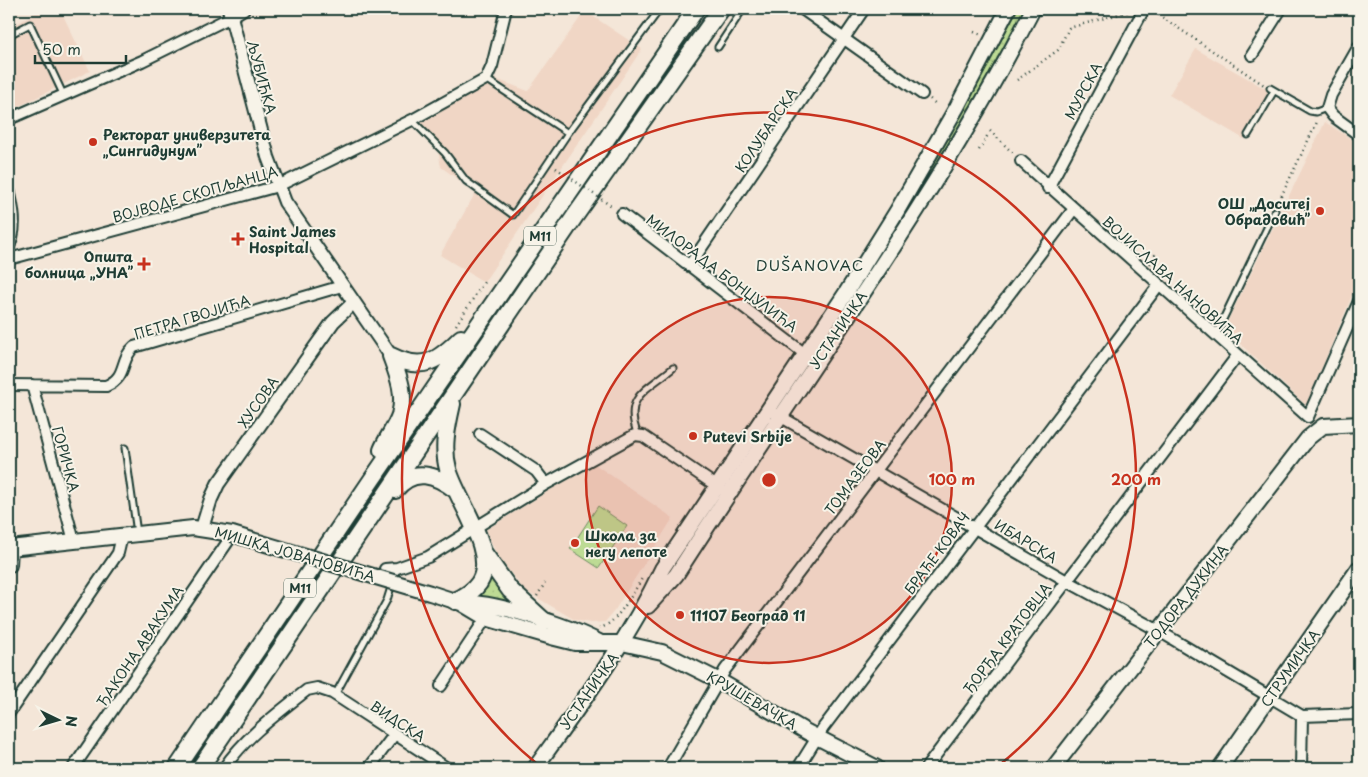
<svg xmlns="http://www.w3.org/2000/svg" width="1368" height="777" font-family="'Playpen Sans',sans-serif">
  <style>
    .built { fill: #f0d6c5 }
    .grass { fill: url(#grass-dots); stroke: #6e8c64 }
    .garden { fill: #bddb94; stroke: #6e8c64 }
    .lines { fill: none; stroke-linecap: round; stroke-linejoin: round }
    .service-casing { stroke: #1f3d34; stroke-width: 9 }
    .minor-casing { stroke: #1f3d34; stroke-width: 14 }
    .tertiary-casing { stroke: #1f3d34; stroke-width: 16 }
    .secondary-casing { stroke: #1f3d34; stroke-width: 18 }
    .trunk-casing { stroke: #1f3d34; stroke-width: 20 }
    .path { stroke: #1f3d34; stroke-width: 2.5; stroke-dasharray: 1 4; stroke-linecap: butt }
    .service { stroke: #f7f3e8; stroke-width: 5 }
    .minor { stroke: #f7f3e8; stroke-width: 10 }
    .tertiary { stroke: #f7f3e8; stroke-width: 12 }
    .secondary { stroke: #f7f3e8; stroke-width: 14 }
    .trunk { stroke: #f7f3e8; stroke-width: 16 }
    .secondary-bridge-casing { stroke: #1f3d34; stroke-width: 18; stroke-linecap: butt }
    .path-bridge { stroke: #1f3d34; stroke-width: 2.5; stroke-dasharray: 1 4; stroke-linecap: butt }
    .secondary-bridge { stroke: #f7f3e8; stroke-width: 14 }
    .ring { fill: none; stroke: #c8321e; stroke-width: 2.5 }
    .poi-dot { fill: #c8321e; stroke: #f7f3e8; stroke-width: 2 }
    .labels { text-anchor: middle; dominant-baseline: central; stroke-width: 4; stroke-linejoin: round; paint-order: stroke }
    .shield { fill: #f7f3e8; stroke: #60746a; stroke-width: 1 }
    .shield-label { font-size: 12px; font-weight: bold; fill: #1f3d34 }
    .street-label { font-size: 14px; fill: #1f3d34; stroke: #f7f3e8 }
    .poi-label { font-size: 14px; font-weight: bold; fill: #1f3d34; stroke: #f7f3e8; text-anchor: start }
    .neighbourhood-label { font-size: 15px; letter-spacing: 1px; fill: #1f3d34; stroke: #f7f3e8 }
    .centre { fill: #c8321e; stroke: #f7f3e8; stroke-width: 2.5 }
    .ring-label { font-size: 15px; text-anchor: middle; font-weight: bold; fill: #c8321e; stroke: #f7f3e8; stroke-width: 4; stroke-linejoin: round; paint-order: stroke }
  </style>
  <defs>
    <pattern id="grass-dots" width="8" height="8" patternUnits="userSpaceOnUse" patternTransform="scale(1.25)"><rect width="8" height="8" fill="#bddb94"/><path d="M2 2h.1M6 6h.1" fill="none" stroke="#a2bd80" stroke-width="1.8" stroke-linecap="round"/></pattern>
  </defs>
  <rect width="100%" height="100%" fill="#f4e6d8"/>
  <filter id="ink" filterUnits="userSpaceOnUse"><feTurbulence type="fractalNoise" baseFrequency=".02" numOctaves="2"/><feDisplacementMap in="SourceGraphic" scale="10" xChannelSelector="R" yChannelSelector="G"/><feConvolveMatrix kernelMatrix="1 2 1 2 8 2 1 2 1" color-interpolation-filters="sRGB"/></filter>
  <g filter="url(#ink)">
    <path class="built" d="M 43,9 L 60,9 L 90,71 L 9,111 L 9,28 Z
      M 585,11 L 642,49 L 484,282 L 440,255 L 476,192 L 441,167 L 438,150 L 412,125 L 493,78 L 528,91 Z
      M 1196,49 L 1271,92 L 1244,139 L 1169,95 Z
      M 1325,122 L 1359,144 L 1359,279 L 1306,405 L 1224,329 Z
      M 593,463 L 673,518 L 615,610 L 605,622 L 591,623 L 575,620 L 524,590 L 497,555 L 486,530 Z"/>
    <path class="grass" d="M 1018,9 L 1026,9 L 955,139 L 901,222 L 899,221 L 950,134 Z
      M 490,575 L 523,610 L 476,595 Z"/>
    <path class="garden" d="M 598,506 L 627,526 L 599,568 L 570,549 Z"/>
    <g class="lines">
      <g class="service-casing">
        <path id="service" d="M 9,35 L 30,24 L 63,94
          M 718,47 L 743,9
          M 486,79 L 568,133
          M 1270,88 L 1310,111 L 1316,112 L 1327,108
          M 412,120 L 445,153 L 466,181 L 513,215 L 568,133 L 660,9
          M 1248,135 L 1274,91
          M 9,179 C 15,203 22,229 9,252
          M 1215,336 L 1275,211
          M 638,435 C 622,397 647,390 673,368
          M 125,448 L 137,533
          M 335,695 L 387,600 L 397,568"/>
      </g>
      <g class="minor-casing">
        <path id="minor" d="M 802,9 L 922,94
          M 1359,46 L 1331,95 L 1327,108 L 1333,116 L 1359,135
          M 1252,55 L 1281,9
          M 9,119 L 142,61 L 231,17 L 244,9
          M 1021,161 L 1308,417 L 1359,301
          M 1048,188 L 1144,9
          M 622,214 L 805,354
          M 9,259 L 278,186 L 412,120 L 486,79 L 492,66 L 506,9
          M 689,266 L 864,9
          M 9,385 L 106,386 C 128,377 119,360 134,347 L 342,286
          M 32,385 L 74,541
          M 776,414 L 1067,581 L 1159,631 L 1302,716 L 1359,714
          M 480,434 L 536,471 L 546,484
          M 385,569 L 397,568 L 428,557 L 546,484 L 635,435 L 643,436 L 721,489
          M 441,686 L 486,618
          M 9,713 L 118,553 L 122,536
          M 73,768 L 229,540
          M 224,768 C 245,737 278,713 307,690 L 317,688 L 332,693 L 447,768
          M 369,768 L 394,735
          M 668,768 L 725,670 L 1073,210
          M 798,768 L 823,728 L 1158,286
          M 926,768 L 1237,356
          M 1301,768 L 1302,716"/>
      </g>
      <g class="tertiary-casing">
        <path id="tertiary" d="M 229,9 L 268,157 L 285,202 L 391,356
          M 202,528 L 211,499 L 218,484 L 333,322 L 353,303"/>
      </g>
      <g class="secondary-casing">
        <path id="secondary" d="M 9,565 L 10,548 L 193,528 L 232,534
          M 430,593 L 461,603 L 486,618 L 555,638 L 575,643 L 622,643 L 662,652 L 718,680 L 807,732 L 877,768
          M 461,603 C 492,600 571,627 599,642
          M 648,606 L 676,575 C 796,387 931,208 1033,9
          M 535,768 C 581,704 628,641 662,569 L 846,293 L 897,211 L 957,107 L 1008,9
          M 1053,768 L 1308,438 L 1323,426 L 1359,424
          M 1220,768 L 1359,568"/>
      </g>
      <g class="trunk-casing">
        <path id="trunk" d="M 391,356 C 423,372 438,361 461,338
          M 452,404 C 447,426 442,447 448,469 C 455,498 499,553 479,583 C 473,592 464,597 455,601
          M 382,450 C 387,438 396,427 400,415 C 406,394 398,375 391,356
          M 395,490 C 414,466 436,475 456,490
          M 483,552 L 510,590 L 544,621
          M 177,768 L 373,478 L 696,9
          M 200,768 L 575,216 L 721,9"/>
      </g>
      <path class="path" d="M 1154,12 L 1264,85
        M 974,32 L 982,35
        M 1017,80 L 1058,50 L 1069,28 L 1130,11
        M 930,99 L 937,105
        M 990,131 L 1014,154
        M 979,150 L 989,133
        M 1277,205 L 1318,120
        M 1150,264 L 1156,253
        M 456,325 L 484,282
        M 537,596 L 545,583
        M 599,628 C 616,626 634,591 643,577"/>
      <use href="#service" class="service"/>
      <use href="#minor" class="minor"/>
      <use href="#tertiary" class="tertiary"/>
      <use href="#secondary" class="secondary"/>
      <use href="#trunk" class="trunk"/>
      <g class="secondary-bridge-casing">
        <path id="secondary-bridge" d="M 232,534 L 430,593"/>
      </g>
      <path class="path-bridge" d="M 556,168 L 611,206"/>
      <use href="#secondary-bridge" class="secondary-bridge"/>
    </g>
  </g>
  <circle cx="769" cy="480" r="183" fill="#c8321e" fill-opacity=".12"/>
  <g class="ring">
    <circle cx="769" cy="480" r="183"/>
    <path d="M541 767A367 367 0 1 1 997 767"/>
  </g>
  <g class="poi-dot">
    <circle cx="93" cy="142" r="5"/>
    <circle cx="1320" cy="211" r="5"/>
    <path d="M235.5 231.5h5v5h5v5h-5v5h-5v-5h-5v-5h5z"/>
    <path d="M141.5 256.5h5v5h5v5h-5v5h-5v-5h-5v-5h5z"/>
    <circle cx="693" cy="436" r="5"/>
    <circle cx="575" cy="543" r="5"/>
    <circle cx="680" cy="615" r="5"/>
  </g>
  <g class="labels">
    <g class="shield">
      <rect x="524" y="226.5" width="32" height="19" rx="4"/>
      <rect x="284" y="578.5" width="32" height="19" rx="4"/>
    </g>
    <g class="shield-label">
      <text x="540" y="236">M11</text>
      <text x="300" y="588">M11</text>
    </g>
    <g class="street-label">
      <text transform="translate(262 77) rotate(75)">ЉУБИЋКА</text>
      <text transform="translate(1083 91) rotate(-62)">МУРСКА</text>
      <text transform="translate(766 130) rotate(-56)">КОЛУБАРСКА</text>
      <text transform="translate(195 194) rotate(-16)">ВОЈВОДЕ СКОПЉАНЦА</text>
      <text transform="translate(722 273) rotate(37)">МИЛОРАДА БОНЏУЛИЋА</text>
      <text transform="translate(1173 280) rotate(42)">ВОЈИСЛАВА НАНОВИЋА</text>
      <text transform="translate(192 317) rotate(-17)">ПЕТРА ГВОЈИЋА</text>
      <text transform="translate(838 330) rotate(-56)">УСТАНИЧКА</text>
      <text transform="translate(258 402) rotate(-55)">ХУСОВА</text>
      <text transform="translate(66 459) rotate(75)">ГОРИЧКА</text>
      <text transform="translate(855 477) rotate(-53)">ТОМАЗЕОВА</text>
      <text transform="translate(1026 541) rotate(31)">ИБАРСКА</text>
      <text transform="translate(937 553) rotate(-53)">БРАЋЕ КОВАЧ</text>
      <text transform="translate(295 554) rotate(16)">МИШКА ЈОВАНОВИЋА</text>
      <text transform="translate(1186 596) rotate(-52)">ТОДОРА ДУКИНА</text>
      <text transform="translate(1007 638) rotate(-53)">ЂОРЂА КРАТОВЦА</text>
      <text transform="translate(140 646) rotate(-56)">ЂАКОНА АВАКУМА</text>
      <text transform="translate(1290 668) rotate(-55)">СТРУМИЧКА</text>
      <text transform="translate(589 691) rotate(-55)">УСТАНИЧКА</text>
      <text transform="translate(752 700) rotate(30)">КРУШЕВАЧКА</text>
      <text transform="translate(398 721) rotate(33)">ВИДСКА</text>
    </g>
    <g class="poi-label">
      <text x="103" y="134">Ректорат универзитета<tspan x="103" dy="16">„Сингидунум”</tspan></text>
      <text x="1310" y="203" text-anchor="end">ОШ „Доситеј<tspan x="1310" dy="16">Обрадовић”</tspan></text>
      <text x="249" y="231">Saint James<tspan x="249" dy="16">Hospital</tspan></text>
      <text x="133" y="256" text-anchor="end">Општа<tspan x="133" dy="16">болница „УНА”</tspan></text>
      <text x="703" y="436">Putevi Srbije</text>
      <text x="585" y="535">Школа за<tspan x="585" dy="16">негу лепоте</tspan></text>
      <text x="690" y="615">11107 Београд 11</text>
    </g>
    <g class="neighbourhood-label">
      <text x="810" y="264">DUŠANOVAC</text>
    </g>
  </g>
  <circle cx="769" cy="480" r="8" class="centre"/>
  <g class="ring-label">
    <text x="952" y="485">100 m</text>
    <text x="1136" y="485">200 m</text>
  </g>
  <rect width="1368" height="777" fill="none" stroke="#f7f3e8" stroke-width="30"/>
  <rect x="15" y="15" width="1338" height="747" fill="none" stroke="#1f3d34" stroke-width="2" filter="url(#ink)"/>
  <g transform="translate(58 720) rotate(95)" stroke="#f7f3e8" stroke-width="4" paint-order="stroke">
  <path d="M0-4L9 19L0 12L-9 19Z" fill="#1f3d34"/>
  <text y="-8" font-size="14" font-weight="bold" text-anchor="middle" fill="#1f3d34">N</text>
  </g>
  <path d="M35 55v8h91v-8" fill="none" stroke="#1f3d34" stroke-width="2.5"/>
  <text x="42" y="55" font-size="15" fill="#1f3d34" stroke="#f7f3e8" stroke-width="4" paint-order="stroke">50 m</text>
</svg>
